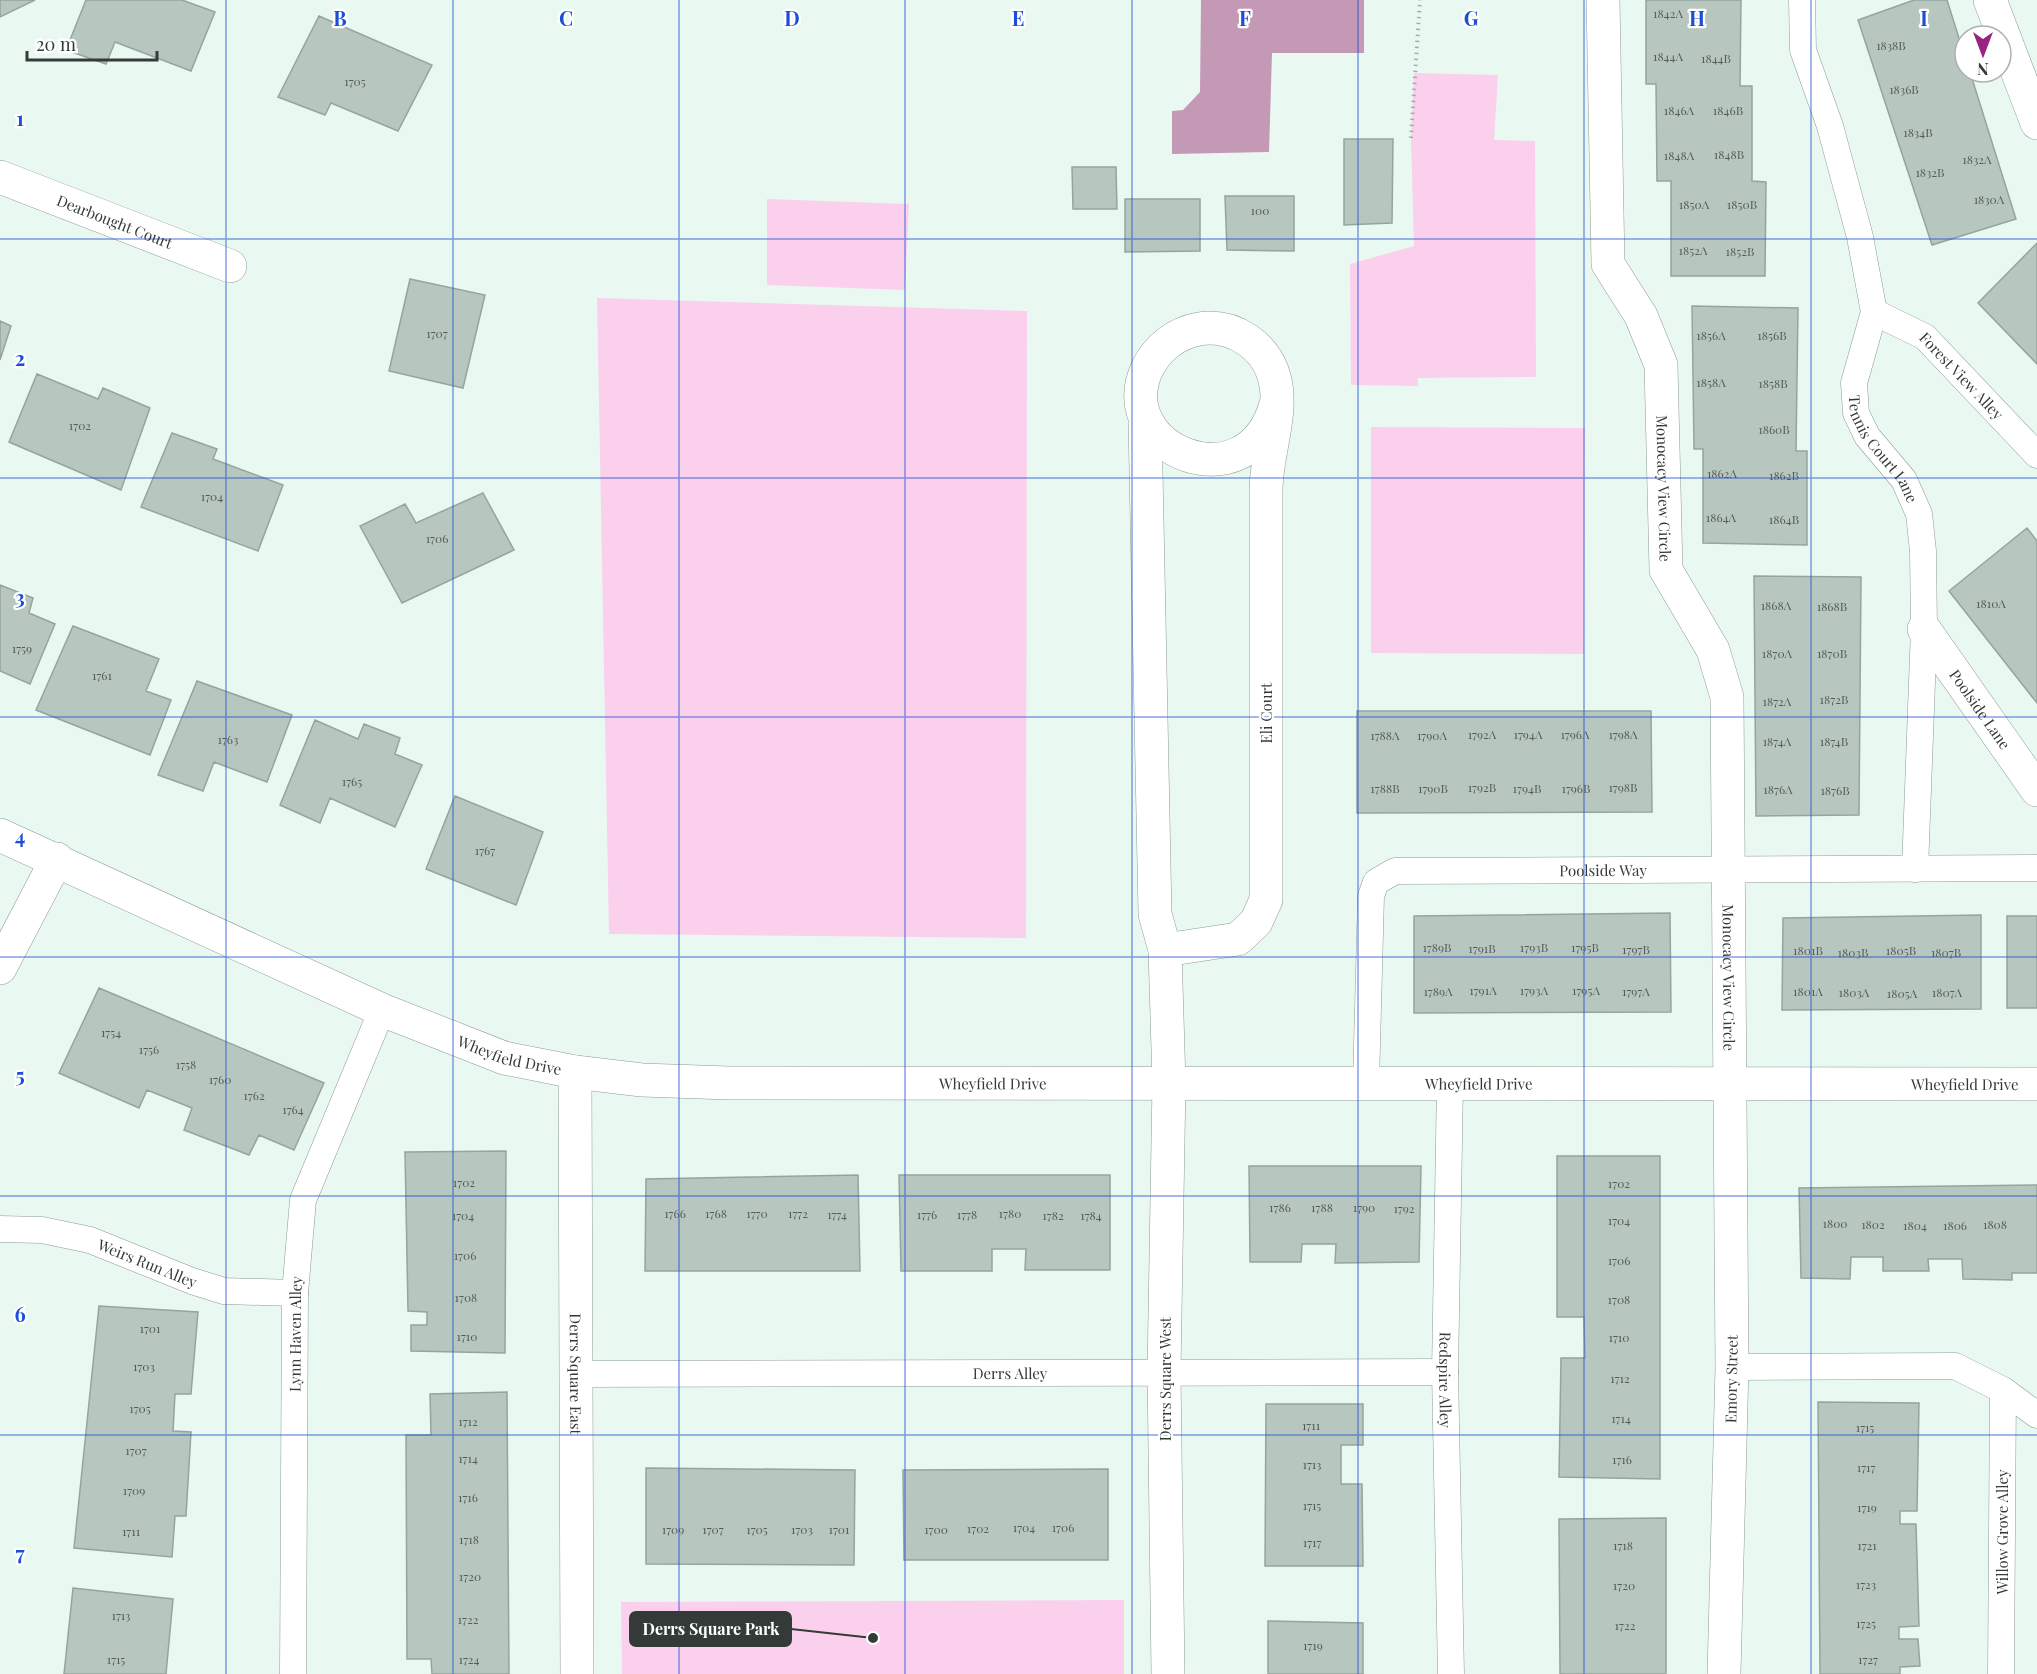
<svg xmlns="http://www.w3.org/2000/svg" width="2037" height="1674" font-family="'Playfair Display',serif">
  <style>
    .green { fill: #fbd0ec }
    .water { fill: #c499b6 }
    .building { fill: #b7c6bf; stroke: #96a49e; stroke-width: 1.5 }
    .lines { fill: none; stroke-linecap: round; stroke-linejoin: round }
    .service-casing { stroke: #8d9b95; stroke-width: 27 }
    .minor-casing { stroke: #8d9b95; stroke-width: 34 }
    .path { stroke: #a2aea9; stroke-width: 4; stroke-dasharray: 1.5 4.5; stroke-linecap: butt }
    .service { stroke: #fff; stroke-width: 26 }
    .minor { stroke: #fff; stroke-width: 33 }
    .grid { fill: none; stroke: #1d4ed8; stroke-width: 1.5; stroke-opacity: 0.55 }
    .labels { text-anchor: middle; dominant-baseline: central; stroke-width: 4.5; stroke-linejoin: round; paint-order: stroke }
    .number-label { font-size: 12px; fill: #555d5a }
    .street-label { font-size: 15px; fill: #343a38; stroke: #fff }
    .grid-label { font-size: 20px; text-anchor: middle; font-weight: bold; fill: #1d4ed8; stroke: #fff; stroke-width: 4.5; stroke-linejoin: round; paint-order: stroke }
    .leader { fill: none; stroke: #343a38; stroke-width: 2 }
    .callout-dot { fill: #343a38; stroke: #fff; stroke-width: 2 }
    .callout { fill: #343a38; stroke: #343a38; stroke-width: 2 }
    .callout-label { font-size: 16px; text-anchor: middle; font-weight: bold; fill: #fff }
  </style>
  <rect width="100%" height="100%" fill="#e9f9f2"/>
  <path class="green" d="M 1414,73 L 1498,75 L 1494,140 L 1535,141 L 1536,377 L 1418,378 L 1418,386 L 1351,385 L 1350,264 L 1414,246 L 1411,138 Z
    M 767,199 L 909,204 L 905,290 L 767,285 Z
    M 597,298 L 1027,311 L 1026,938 L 609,934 Z
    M 1371,427 L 1585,428 L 1584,654 L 1371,653 Z
    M 1124,1600 L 1124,1674 L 622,1674 L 621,1602 Z"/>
  <path class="water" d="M 1201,0 L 1364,0 L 1364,53 L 1272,53 L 1269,152 L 1172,154 L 1172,111 L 1183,110 L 1200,92 Z"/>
  <path class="building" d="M 0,0 L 35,0 L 0,17 Z
    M 86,0 L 182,0 L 215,12 L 191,71 L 115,42 L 106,64 L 66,50 Z
    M 1646,0 L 1741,0 L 1740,86 L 1752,86 L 1752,181 L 1766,182 L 1765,276 L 1671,276 L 1671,181 L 1657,181 L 1656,84 L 1646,84 Z
    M 1914,0 L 1947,0 L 1965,57 L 1965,72 L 1970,72 L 2016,219 L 1932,245 L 1858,20 Z
    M 319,16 L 432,65 L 398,131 L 331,103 L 325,115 L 278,97 Z
    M 1344,139 L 1393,139 L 1392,223 L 1344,225 Z
    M 1072,167 L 1116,167 L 1117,209 L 1073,209 Z
    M 1225,196 L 1294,196 L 1294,251 L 1227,250 Z
    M 1125,199 L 1200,199 L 1200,251 L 1125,252 Z
    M 2037,243 L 2037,364 L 1978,303 Z
    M 410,279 L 485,295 L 463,388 L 389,371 Z
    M 1692,306 L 1798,308 L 1796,451 L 1807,451 L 1807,545 L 1703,543 L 1703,449 L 1694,449 Z
    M 0,321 L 11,326 L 0,360 Z
    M 37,374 L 98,399 L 103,388 L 150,408 L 121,490 L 9,442 Z
    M 172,433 L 217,449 L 213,459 L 283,485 L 258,551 L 141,507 Z
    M 483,493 L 514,550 L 402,603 L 360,526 L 405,504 L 416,523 Z
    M 2027,528 L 2037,541 L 2037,703 L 1949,591 Z
    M 1754,576 L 1861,577 L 1859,815 L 1756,816 Z
    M 0,585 L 33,598 L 29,613 L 55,624 L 30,684 L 0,671 Z
    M 73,626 L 159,659 L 146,691 L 171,700 L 150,755 L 36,710 Z
    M 197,681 L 292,715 L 267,782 L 214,762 L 203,791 L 158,775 Z
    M 1357,711 L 1651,711 L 1652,812 L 1357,813 Z
    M 315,720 L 358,739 L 364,724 L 400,738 L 395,754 L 422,765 L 395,827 L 330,798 L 320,823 L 280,805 Z
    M 455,796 L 543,832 L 516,905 L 426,869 Z
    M 1670,913 L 1671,1012 L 1414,1013 L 1414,916 Z
    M 1981,915 L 1981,1009 L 1782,1010 L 1783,918 Z
    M 2007,916 L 2037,916 L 2037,1008 L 2007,1008 Z
    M 99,988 L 324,1083 L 294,1150 L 259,1135 L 249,1155 L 184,1130 L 192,1108 L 147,1090 L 139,1108 L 59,1073 Z
    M 506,1151 L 505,1353 L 411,1351 L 411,1325 L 427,1325 L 427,1312 L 408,1311 L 405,1152 Z
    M 1557,1156 L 1660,1156 L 1660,1479 L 1559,1477 L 1561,1358 L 1585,1358 L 1584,1317 L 1557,1317 Z
    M 1249,1166 L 1421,1166 L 1419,1262 L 1335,1263 L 1336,1244 L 1302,1244 L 1301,1262 L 1250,1262 Z
    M 858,1175 L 860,1271 L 645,1271 L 646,1179 Z
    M 899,1175 L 1110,1175 L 1110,1270 L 1025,1270 L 1026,1249 L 992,1249 L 992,1271 L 901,1271 Z
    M 2037,1185 L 2037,1273 L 2012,1273 L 2012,1280 L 1963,1279 L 1962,1259 L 1928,1259 L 1929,1271 L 1883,1271 L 1883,1257 L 1851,1257 L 1850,1279 L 1801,1278 L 1799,1188 Z
    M 99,1306 L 198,1312 L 191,1394 L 175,1394 L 173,1431 L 191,1432 L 186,1516 L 175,1516 L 172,1557 L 74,1548 Z
    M 507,1392 L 509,1674 L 432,1674 L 431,1659 L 407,1659 L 406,1435 L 431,1435 L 430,1394 Z
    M 1818,1402 L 1919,1403 L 1917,1511 L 1900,1511 L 1900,1524 L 1916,1524 L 1919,1626 L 1899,1627 L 1899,1639 L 1918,1639 L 1920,1666 L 1900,1667 L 1900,1674 L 1820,1674 Z
    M 1266,1404 L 1363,1404 L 1363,1445 L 1341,1445 L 1341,1484 L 1362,1484 L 1363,1566 L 1265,1566 Z
    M 646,1468 L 855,1470 L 854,1565 L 646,1564 Z
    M 1108,1469 L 1108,1560 L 904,1560 L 903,1470 Z
    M 1666,1518 L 1666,1674 L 1560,1674 L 1559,1519 Z
    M 73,1588 L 173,1599 L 166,1674 L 64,1674 Z
    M 1268,1621 L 1363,1623 L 1363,1674 L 1268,1674 Z"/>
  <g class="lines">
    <g class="service-casing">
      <g id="service">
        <path id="s1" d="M 1802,0 L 1803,50 L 1830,126 L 1860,237 L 1874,312 L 1854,383 L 1856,413 L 1867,436 L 1904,480 L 1919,514 L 1923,551 L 1924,629 L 1915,869"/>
        <path id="s2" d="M 1874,312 L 1925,337 L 2037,455"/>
        <path id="s3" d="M 1366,1083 L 1371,896 L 1376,882 L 1395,871 L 2037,868"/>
        <path id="s4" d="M 1450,1084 L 1445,1372 L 1451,1674"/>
        <path id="s5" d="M 0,1229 L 42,1230 L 90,1240 L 192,1281 L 224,1291 L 295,1293"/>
        <path d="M 1732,1367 L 1955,1366 L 2003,1390 L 2001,1674"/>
        <path id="s6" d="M 576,1374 L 1445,1372"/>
        <path d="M 2003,1390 L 2037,1415"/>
        <path id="s7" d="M 293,1674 L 295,1293 L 303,1200 L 382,1010"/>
      </g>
    </g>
    <g class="minor-casing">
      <g id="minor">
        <path id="s8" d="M 1603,0 L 1608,264 L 1641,316 L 1661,365 L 1666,570 L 1713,650 L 1727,697 L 1732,1367 L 1724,1674"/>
        <path d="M 1990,0 L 2037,123"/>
        <path id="s9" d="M 0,177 L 230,266"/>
        <path d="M 1145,422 L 1155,914 L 1165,950 L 1238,939 L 1256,922 L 1266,900 C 1266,763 1266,627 1266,490 C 1266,455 1283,415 1275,380 C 1267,346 1233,323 1199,329 C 1176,333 1157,348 1147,369 C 1110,449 1248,507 1276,404"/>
        <path id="s10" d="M 1924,629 L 2037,790"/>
        <path id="s11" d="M 0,835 L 382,1010 L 504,1058 L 575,1072 L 642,1080 L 729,1083 L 2037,1084"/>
        <path d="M 1165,950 L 1169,1083 L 1164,1372 L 1168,1674"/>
        <path d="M 0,968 L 57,859"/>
        <path id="s12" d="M 575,1072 L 577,1674"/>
      </g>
    </g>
    <path class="path" d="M 1411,138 L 1420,0"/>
    <use href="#service" class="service"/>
    <use href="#minor" class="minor"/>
  </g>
  <path class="grid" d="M 226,0 L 226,1674M 453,0 L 453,1674M 679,0 L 679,1674M 905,0 L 905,1674M 1132,0 L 1132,1674M 1358,0 L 1358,1674M 1584,0 L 1584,1674M 1811,0 L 1811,1674M 0,239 L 2037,239M 0,478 L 2037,478M 0,717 L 2037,717M 0,957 L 2037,957M 0,1196 L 2037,1196M 0,1435 L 2037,1435"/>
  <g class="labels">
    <g class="number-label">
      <text x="1668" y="13">1842A</text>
      <text x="1891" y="45">1838B</text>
      <text x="1668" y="56">1844A</text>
      <text x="1716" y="58">1844B</text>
      <text x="355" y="81">1705</text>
      <text x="1904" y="89">1836B</text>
      <text x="1679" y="110">1846A</text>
      <text x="1728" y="110">1846B</text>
      <text x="1918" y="132">1834B</text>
      <text x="1729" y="154">1848B</text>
      <text x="1679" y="155">1848A</text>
      <text x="1977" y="159">1832A</text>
      <text x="1930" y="172">1832B</text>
      <text x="1989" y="199">1830A</text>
      <text x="1694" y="204">1850A</text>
      <text x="1742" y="204">1850B</text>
      <text x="1260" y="210">100</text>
      <text x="1693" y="250">1852A</text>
      <text x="1740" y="251">1852B</text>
      <text x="437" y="333">1707</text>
      <text x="1711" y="335">1856A</text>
      <text x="1772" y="335">1856B</text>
      <text x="1711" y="382">1858A</text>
      <text x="1773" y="383">1858B</text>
      <text x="80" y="425">1702</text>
      <text x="1774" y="429">1860B</text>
      <text x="1722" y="473">1862A</text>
      <text x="1784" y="475">1862B</text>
      <text x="212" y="496">1704</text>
      <text x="1721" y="517">1864A</text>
      <text x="1784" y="519">1864B</text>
      <text x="437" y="538">1706</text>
      <text x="1991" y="603">1810A</text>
      <text x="1776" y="605">1868A</text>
      <text x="1832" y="606">1868B</text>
      <text x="22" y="648">1759</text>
      <text x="1777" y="653">1870A</text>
      <text x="1832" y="653">1870B</text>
      <text x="102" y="675">1761</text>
      <text x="1834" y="699">1872B</text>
      <text x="1777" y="701">1872A</text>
      <text x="1482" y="734">1792A</text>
      <text x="1528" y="734">1794A</text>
      <text x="1575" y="734">1796A</text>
      <text x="1623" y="734">1798A</text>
      <text x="1385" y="735">1788A</text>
      <text x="1432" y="735">1790A</text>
      <text x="228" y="739">1763</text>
      <text x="1777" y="741">1874A</text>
      <text x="1834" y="741">1874B</text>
      <text x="352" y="781">1765</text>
      <text x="1482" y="787">1792B</text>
      <text x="1623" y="787">1798B</text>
      <text x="1385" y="788">1788B</text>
      <text x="1433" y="788">1790B</text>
      <text x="1527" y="788">1794B</text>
      <text x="1576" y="788">1796B</text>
      <text x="1778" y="789">1876A</text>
      <text x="1835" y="790">1876B</text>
      <text x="485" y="850">1767</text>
      <text x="1437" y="947">1789B</text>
      <text x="1534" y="947">1793B</text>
      <text x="1585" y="947">1795B</text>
      <text x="1482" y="948">1791B</text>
      <text x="1636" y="949">1797B</text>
      <text x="1808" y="950">1801B</text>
      <text x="1901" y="950">1805B</text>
      <text x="1853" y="952">1803B</text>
      <text x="1946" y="952">1807B</text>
      <text x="1483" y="990">1791A</text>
      <text x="1534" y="990">1793A</text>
      <text x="1586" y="990">1795A</text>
      <text x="1438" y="991">1789A</text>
      <text x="1636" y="991">1797A</text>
      <text x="1808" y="991">1801A</text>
      <text x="1854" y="992">1803A</text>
      <text x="1947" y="992">1807A</text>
      <text x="1902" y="993">1805A</text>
      <text x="111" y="1032">1754</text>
      <text x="149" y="1049">1756</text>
      <text x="186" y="1064">1758</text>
      <text x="220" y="1079">1760</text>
      <text x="254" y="1095">1762</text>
      <text x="293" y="1109">1764</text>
      <text x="464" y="1182">1702</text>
      <text x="1619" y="1183">1702</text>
      <text x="1280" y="1207">1786</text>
      <text x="1322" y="1207">1788</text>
      <text x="1364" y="1207">1790</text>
      <text x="1404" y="1208">1792</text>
      <text x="675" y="1213">1766</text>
      <text x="716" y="1213">1768</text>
      <text x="757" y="1213">1770</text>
      <text x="798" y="1213">1772</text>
      <text x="1010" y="1213">1780</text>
      <text x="837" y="1214">1774</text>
      <text x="927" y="1214">1776</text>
      <text x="967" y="1214">1778</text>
      <text x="463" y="1215">1704</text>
      <text x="1053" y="1215">1782</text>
      <text x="1091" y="1215">1784</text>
      <text x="1619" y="1220">1704</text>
      <text x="1835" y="1223">1800</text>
      <text x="1873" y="1224">1802</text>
      <text x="1995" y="1224">1808</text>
      <text x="1915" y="1225">1804</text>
      <text x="1955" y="1225">1806</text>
      <text x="465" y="1255">1706</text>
      <text x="1619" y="1260">1706</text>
      <text x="466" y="1297">1708</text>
      <text x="1619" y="1299">1708</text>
      <text x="150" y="1328">1701</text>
      <text x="467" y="1336">1710</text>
      <text x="1619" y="1337">1710</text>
      <text x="144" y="1366">1703</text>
      <text x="1620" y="1378">1712</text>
      <text x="140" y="1408">1705</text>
      <text x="1621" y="1418">1714</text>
      <text x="468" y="1421">1712</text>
      <text x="1311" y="1425">1711</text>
      <text x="1865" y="1427">1715</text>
      <text x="136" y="1450">1707</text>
      <text x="468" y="1458">1714</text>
      <text x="1622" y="1459">1716</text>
      <text x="1312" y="1464">1713</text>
      <text x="1866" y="1467">1717</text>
      <text x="134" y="1490">1709</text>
      <text x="468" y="1497">1716</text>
      <text x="1312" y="1505">1715</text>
      <text x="1867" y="1507">1719</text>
      <text x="1024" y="1527">1704</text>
      <text x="1063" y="1527">1706</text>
      <text x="978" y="1528">1702</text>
      <text x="673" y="1529">1709</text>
      <text x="713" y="1529">1707</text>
      <text x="757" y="1529">1705</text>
      <text x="802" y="1529">1703</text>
      <text x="839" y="1529">1701</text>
      <text x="936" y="1529">1700</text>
      <text x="131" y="1531">1711</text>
      <text x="469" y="1539">1718</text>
      <text x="1312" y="1542">1717</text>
      <text x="1623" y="1545">1718</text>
      <text x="1867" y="1545">1721</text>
      <text x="470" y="1576">1720</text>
      <text x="1866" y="1584">1723</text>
      <text x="1624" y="1585">1720</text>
      <text x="121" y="1615">1713</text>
      <text x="468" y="1619">1722</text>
      <text x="1866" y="1623">1725</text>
      <text x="1625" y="1625">1722</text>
      <text x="1313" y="1645">1719</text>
      <text x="116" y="1659">1715</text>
      <text x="469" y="1659">1724</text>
      <text x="1868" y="1659">1727</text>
    </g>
    <g class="street-label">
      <text stroke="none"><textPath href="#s9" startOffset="123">Dearbought Court</textPath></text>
      <text stroke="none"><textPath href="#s2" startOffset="110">Forest View Alley</textPath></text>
      <text stroke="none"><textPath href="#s1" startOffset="470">Tennis Court Lane</textPath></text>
      <text stroke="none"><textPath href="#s8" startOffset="502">Monocacy View Circle</textPath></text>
      <text stroke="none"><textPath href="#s10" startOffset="98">Poolside Lane</textPath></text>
      <text transform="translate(1266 713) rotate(-90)">Eli Court</text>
      <text stroke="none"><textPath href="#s3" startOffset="432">Poolside Way</textPath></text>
      <text stroke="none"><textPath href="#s8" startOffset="1006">Monocacy View Circle</textPath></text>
      <text stroke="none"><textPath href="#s11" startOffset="556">Wheyfield Drive</textPath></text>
      <text stroke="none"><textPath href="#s11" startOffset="1042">Wheyfield Drive</textPath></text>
      <text stroke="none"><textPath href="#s11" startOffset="1528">Wheyfield Drive</textPath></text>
      <text stroke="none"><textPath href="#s11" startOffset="2014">Wheyfield Drive</textPath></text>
      <text stroke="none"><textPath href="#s5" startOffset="153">Weirs Run Alley</textPath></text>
      <text stroke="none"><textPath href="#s7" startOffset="340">Lynn Haven Alley</textPath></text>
      <text stroke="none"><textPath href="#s6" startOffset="434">Derrs Alley</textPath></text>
      <text stroke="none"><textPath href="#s12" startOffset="302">Derrs Square East</textPath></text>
      <text transform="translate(1165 1379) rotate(-90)">Derrs Square West</text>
      <text stroke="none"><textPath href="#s4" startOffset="296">Redspire Alley</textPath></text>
      <text transform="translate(1731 1379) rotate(-89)">Emory Street</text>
      <text transform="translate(2002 1532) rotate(-90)">Willow Grove Alley</text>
    </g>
  </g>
  <g class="grid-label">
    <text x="340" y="26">B</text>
    <text x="566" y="26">C</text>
    <text x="792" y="26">D</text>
    <text x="1018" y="26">E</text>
    <text x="1245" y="26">F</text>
    <text x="1471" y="26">G</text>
    <text x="1697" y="26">H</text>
    <text x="1924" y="26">I</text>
    <text x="20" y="126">1</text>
    <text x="20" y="366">2</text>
    <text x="20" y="605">3</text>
    <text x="20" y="844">4</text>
    <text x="20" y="1083">5</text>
    <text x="20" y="1322">6</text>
    <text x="20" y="1561">7</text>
  </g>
  <path class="leader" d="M873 1638L791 1629"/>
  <circle class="callout-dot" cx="873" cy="1638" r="6"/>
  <rect class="callout" x="630" y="1612" width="161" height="34" rx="6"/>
  <g class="callout-label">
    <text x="711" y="1635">Derrs Square Park</text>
  </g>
  <g transform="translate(1983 54) rotate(180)"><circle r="28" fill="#ffffff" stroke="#aeb0af" stroke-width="1.5"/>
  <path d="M0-4.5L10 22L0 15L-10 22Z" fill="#99247f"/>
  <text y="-9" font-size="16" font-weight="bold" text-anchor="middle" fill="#343a38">N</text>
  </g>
  <path d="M27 51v9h130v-9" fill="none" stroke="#343a38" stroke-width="3"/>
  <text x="36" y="51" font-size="18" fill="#343a38" stroke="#ffffff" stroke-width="4.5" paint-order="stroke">20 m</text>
</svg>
